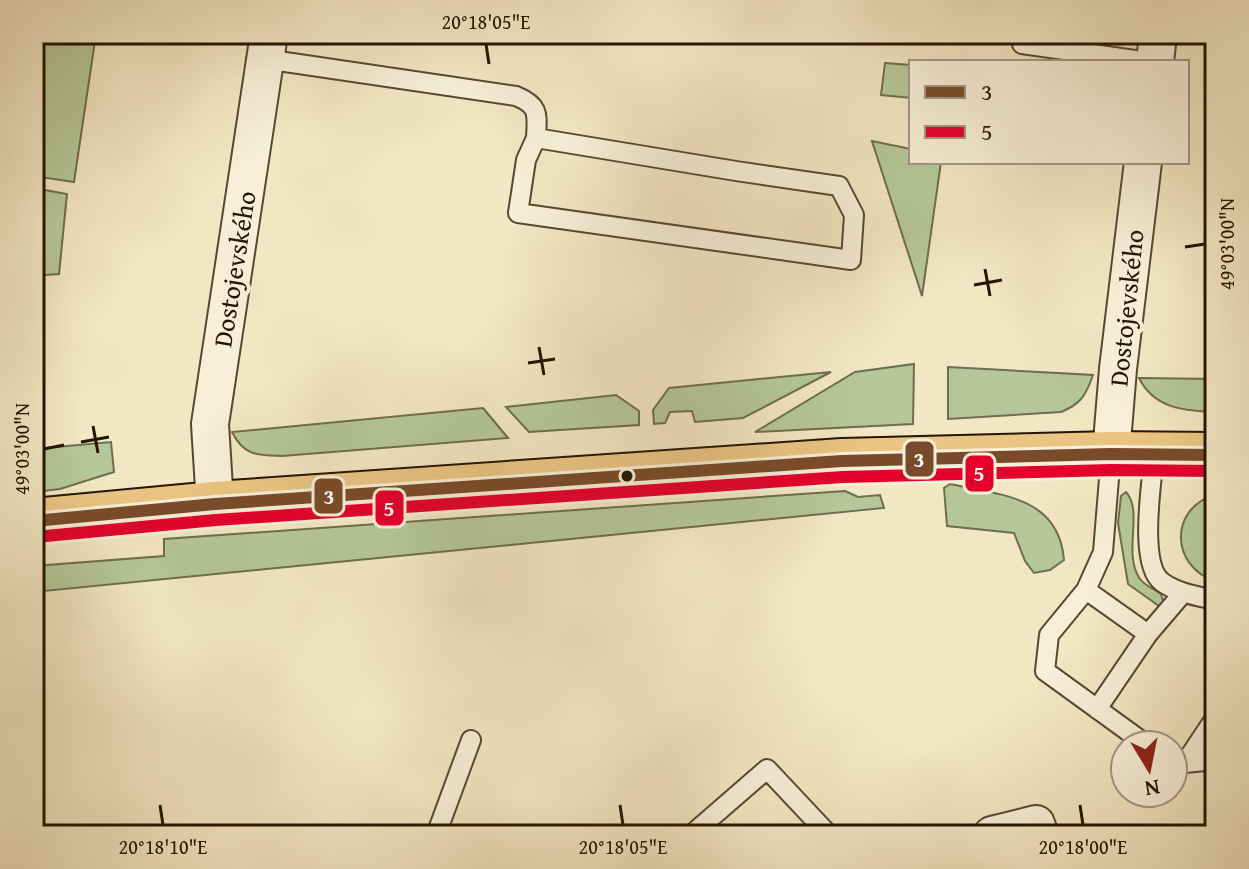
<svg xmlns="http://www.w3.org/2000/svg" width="1249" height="869" font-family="'Gentium Book Plus',serif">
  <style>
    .green { fill: #b5c798; stroke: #6d6e4c; stroke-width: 2 }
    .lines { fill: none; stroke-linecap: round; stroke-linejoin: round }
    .service-casing { stroke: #584931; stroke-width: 22 }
    .minor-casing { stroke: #584931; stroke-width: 40 }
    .primary-casing { stroke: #251400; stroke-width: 48 }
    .service { stroke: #f7efd8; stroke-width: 18 }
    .minor { stroke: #f7efd8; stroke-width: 36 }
    .primary { stroke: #e9c482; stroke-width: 44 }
    .bus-1-casing { stroke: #f7efd8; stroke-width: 18 }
    .bus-2-casing { stroke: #f7efd8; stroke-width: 18 }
    .bus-1 { stroke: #7a4b2a; stroke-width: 12 }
    .bus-2 { stroke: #e4002b; stroke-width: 12 }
    .ticks { fill: none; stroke: #251400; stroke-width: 3 }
    .bus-dot { fill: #251400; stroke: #f7efd8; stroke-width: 3 }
    .labels { text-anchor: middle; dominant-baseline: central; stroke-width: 8; stroke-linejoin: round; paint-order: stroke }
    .street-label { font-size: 26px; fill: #251400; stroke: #f7efd8 }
    .line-badge { stroke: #f7efd8; stroke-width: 3 }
    .badge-label { font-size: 22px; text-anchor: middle; font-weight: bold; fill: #fff }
    .neatline { fill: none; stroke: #251400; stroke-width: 3 }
    .ticks-label { font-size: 20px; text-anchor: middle; fill: #251400 }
  </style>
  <rect width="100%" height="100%" fill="#f2e7c3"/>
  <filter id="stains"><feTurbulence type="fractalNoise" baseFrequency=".0025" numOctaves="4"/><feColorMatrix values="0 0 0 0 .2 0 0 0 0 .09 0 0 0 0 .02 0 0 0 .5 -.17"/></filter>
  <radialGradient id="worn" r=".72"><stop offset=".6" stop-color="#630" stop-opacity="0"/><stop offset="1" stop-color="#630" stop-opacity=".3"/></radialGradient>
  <path class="green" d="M 34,34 L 96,34 L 74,182 L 34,176 Z
    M 885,63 L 911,65 L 911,98 L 881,95 Z
    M 872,141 L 911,149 L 911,162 L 941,162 L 922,296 Z
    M 34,188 L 67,194 L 59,274 L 34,276 Z
    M 914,364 L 913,424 L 755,432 L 855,372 Z
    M 948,367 L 1093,375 C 1086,395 1081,404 1061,412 L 948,419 Z
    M 831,372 L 743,418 L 695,422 L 692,411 L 670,412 L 665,423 L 654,424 L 653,410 L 669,388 Z
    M 1139,378 L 1215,379 L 1215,412 C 1183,411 1154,408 1139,378 Z
    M 616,395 L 639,411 L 639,425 L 529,432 L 506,407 Z
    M 483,408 L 508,438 L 282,456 C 257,455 244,456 232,432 Z
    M 111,442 L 114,472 L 60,489 L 34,492 L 34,449 Z
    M 950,484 C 1000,495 1059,496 1064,560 L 1050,570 L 1034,573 L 1025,561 L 1014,533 L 947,526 L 944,488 Z
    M 845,491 L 858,497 L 880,495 L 884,508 L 34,592 L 34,566 L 164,556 L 164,539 Z
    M 1126,492 C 1144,512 1122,553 1140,579 C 1145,586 1155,589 1161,594 L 1166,611 L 1128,584 L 1118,523 L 1121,496 Z
    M 1215,495 L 1215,581 C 1170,566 1169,508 1215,495 Z"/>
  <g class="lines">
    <g class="service-casing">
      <path id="service" d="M 1022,44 L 1149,62
        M 265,59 L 516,96 C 540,106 537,114 536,138 L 736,171 L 839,186 L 854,215 L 851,260 L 518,213 L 526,160 L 536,138
        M 1111,454 L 1103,552 L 1086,590 L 1049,635 L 1045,671 L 1147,745
        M 1154,455 C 1152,482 1138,564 1162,582 C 1177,593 1197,596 1215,600
        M 1086,590 L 1148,634
        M 1097,709 L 1148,634 L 1183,593
        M 1173,758 L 1185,763 L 1215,760
        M 1185,763 L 1215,718
        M 436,835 L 471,740
        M 691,835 L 767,769 L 829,835"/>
    </g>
    <g class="minor-casing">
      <path id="minor" d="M 1155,62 L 1158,34
        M 1111,454 L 1118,369 L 1143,162
        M 215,504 L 210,424 L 269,34
        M 992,835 L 1036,824 L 1040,835"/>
    </g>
    <g class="primary-casing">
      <path id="primary" d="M 34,521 L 215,504 L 842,461 L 1111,454 L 1215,455"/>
    </g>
    <use href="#service" class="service"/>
    <use href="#minor" class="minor"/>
    <use href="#primary" class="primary"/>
    <g class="bus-1-casing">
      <path id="bus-1" d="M 34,521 L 215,504 L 842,461 L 1111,454 L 1215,455"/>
    </g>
    <g class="bus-2-casing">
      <path id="bus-2" d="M 35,537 L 216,520 L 843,477 L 1111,470 L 1215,471"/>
    </g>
    <use href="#bus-1" class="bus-1"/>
    <use href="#bus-2" class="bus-2"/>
  </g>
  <path class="ticks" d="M 486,44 L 489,64M 1185,247 L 1205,244M 985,269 L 990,296M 974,285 L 1002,280M 539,347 L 544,375M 528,363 L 555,359M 93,426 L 98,453M 81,442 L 109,437M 44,449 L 64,445M 160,805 L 163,825M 620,805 L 623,825M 1080,805 L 1083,825"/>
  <circle class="bus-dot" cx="627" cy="476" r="7"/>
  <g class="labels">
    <g class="street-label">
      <text transform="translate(234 269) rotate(-81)">Dostojevského</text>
      <text transform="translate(1126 308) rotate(-84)">Dostojevského</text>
    </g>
  </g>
  <g class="line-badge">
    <rect x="904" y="440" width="31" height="38" rx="8" fill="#7a4b2a"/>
    <rect x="964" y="454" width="31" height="39" rx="8" fill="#e4002b"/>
    <rect x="313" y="477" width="31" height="38" rx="8" fill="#7a4b2a"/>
    <rect x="374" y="489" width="31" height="38" rx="8" fill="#e4002b"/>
  </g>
  <g class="badge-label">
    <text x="919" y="467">3</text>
    <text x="979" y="481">5</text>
    <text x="329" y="504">3</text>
    <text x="389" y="516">5</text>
  </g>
  <rect width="1249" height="869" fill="none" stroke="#f2e7c3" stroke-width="88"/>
  <rect x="909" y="60" width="280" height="104" fill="#f7efd8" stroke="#a39782" stroke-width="2"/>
  <rect x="925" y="86" width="40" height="12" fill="#7a4b2a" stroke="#a39782" stroke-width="2"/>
  <text x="981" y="100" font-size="24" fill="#251400">3</text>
  <rect x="925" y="126" width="40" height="12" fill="#e4002b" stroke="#a39782" stroke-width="2"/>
  <text x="981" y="140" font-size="24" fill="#251400">5</text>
  <g transform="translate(1149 769) rotate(170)"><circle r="38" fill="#f7efd8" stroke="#a39782" stroke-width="2"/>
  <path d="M0-6L14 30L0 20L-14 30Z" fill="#8f2418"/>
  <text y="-12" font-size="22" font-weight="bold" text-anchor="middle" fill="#251400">N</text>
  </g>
  <rect x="44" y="44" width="1161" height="781" class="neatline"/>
  <g class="ticks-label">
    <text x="486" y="29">20°18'05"E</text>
    <text transform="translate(1227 244) rotate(-90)" y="7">49°03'00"N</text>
    <text transform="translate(22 449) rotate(-90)" y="7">49°03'00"N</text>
    <text x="163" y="854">20°18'10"E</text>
    <text x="623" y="854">20°18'05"E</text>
    <text x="1083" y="854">20°18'00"E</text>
  </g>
  <rect width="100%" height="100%" filter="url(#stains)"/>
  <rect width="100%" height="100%" fill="url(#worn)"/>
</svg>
